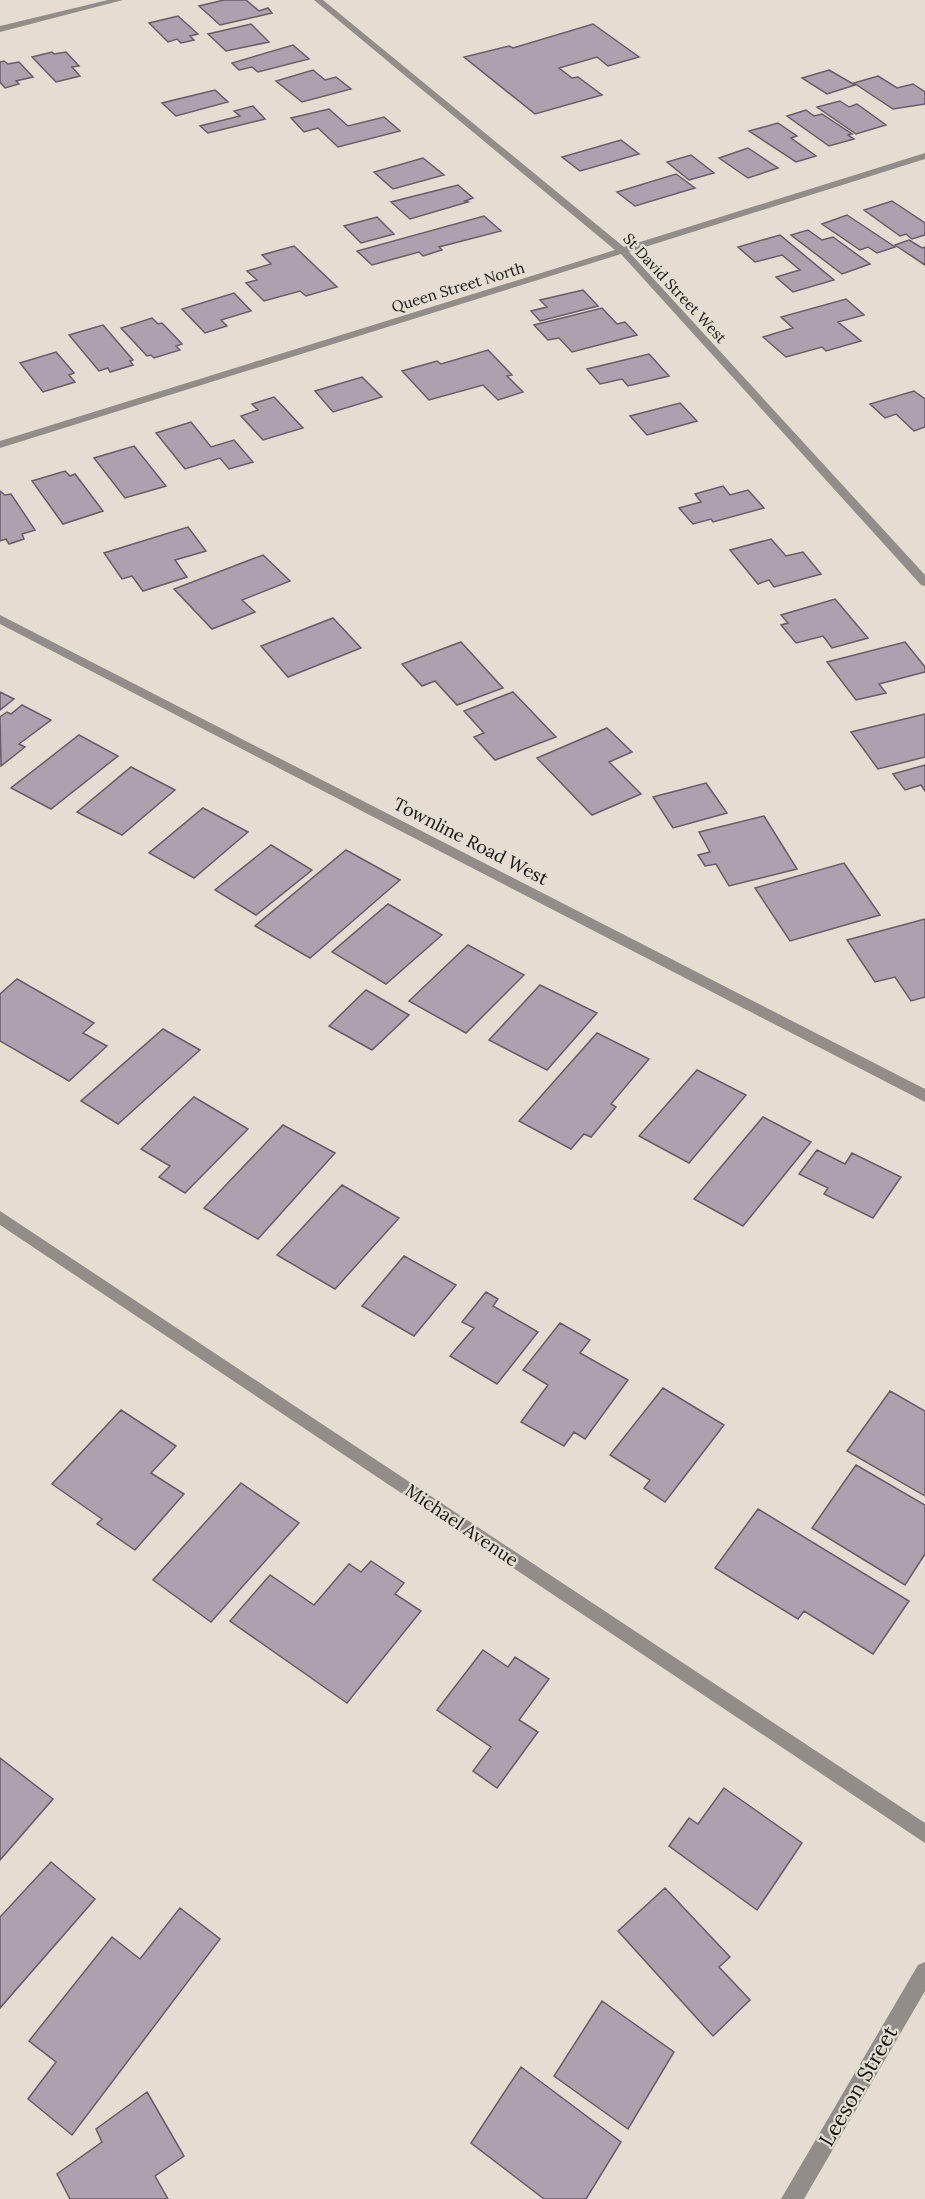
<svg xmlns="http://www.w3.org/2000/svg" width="925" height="2199" font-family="Lora,serif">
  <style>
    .building { fill: #aba2ad; stroke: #655d67; stroke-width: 1.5 }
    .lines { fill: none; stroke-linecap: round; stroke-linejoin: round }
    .minor { fill: #928d89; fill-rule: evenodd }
    .labels { text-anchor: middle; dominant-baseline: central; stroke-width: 4.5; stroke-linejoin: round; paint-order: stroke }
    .far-street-label { font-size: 15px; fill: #161510; stroke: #e3ded1 }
    .street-label { font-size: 18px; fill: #161510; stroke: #e3ded1 }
    .near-street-label { font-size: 21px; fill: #161510; stroke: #e3ded1 }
  </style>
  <rect width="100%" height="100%" fill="#e3ded1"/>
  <path class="building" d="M 224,0 L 246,0 L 259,11 L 268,8 L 272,13 L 220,25 L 199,6 Z
    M 178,16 L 198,34 L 190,36 L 194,40 L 181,43 L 177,39 L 168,42 L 149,23 Z
    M 251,24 L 269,42 L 226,51 L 208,34 Z
    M 593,24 L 639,57 L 608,66 L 597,57 L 559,68 L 572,78 L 578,77 L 602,95 L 535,114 L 464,57 L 509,46 L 513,48 Z
    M 293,45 L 309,59 L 258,72 L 252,67 L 239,70 L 232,63 Z
    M 52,52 L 54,54 L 66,52 L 79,66 L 72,67 L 80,76 L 56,82 L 32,57 Z
    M 4,61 L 8,64 L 19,62 L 33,77 L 16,81 L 19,84 L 5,88 L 0,82 L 0,62 Z
    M 313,70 L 325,80 L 336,77 L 351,89 L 302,102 L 276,81 Z
    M 829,70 L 855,85 L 827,94 L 802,78 Z
    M 878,76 L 897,88 L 913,84 L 925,92 L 925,104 L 893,109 L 854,83 Z
    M 215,90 L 228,102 L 176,116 L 162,103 Z
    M 840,101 L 849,107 L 857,104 L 886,125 L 856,134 L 817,107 Z
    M 253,106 L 265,119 L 208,133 L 200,126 L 240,116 L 234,111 Z
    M 329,109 L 348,126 L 384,117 L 400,131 L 338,147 L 318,128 L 304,132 L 291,118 Z
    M 806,110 L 814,116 L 822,114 L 852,134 L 848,135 L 854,139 L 829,146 L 787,116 Z
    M 778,123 L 797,136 L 791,138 L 816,156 L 796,162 L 749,131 Z
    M 621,140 L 639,154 L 580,171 L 562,157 Z
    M 748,148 L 778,168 L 748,178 L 719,158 Z
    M 691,155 L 714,173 L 689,180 L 667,162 Z
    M 423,158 L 444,175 L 393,189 L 374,172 Z
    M 676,174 L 695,188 L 635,206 L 617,192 Z
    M 458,185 L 473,198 L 465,201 L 468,202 L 410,219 L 391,202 Z
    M 892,201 L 925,223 L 925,235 L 912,239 L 906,234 L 900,236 L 864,210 Z
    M 847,215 L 895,247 L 877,253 L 868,247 L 860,250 L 822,224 Z
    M 484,216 L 501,231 L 439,247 L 442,250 L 423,256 L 419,252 L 372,265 L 357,251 Z
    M 377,217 L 394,234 L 361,243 L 344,226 Z
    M 808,230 L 822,240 L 833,237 L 870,264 L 842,274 L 791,235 Z
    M 780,235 L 834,280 L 793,292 L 776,277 L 800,270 L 782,255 L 755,262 L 738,247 Z
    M 909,240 L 922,248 L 925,247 L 925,265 L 895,245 Z
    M 294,246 L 337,287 L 306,296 L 300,291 L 264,301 L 246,283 L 257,280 L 247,271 L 271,264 L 262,255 Z
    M 583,290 L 598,306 L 540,321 L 531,311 L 547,307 L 540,300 Z
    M 234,293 L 251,311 L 221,320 L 227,326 L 205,333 L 182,309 Z
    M 846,299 L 864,315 L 838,322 L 861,341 L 826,351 L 822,347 L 786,357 L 763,337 L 793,328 L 781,317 Z
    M 602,308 L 617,324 L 625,322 L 637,335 L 572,352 L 559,338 L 548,340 L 534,325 Z
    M 152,318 L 158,324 L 162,323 L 182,344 L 176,346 L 180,350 L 154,358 L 151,355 L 147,356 L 121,328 Z
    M 103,325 L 133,360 L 130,361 L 133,365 L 110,372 L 108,368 L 99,371 L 69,335 Z
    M 488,350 L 512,375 L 507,376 L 523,392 L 498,400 L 483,385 L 429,400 L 402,371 L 437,361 L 441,364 Z
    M 56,352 L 74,373 L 69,375 L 75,382 L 43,392 L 20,363 Z
    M 649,354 L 669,376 L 628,386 L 622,379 L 600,384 L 587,369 Z
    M 362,377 L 382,397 L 333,412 L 315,391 Z
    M 914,391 L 925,399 L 925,427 L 914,431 L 896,414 L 885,418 L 870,404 Z
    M 274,397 L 303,428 L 263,440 L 241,416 L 258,410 L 252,404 Z
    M 680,403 L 697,421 L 647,435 L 630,416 Z
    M 191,422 L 211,447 L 234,440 L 253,462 L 229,469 L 220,458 L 185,469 L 156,433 Z
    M 134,446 L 166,486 L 125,498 L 94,458 Z
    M 65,471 L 70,476 L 75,474 L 103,511 L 63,524 L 32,481 Z
    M 723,486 L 730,495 L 748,490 L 764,508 L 713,522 L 711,519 L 693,524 L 679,508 L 701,502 L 695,494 Z
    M 0,491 L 5,495 L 11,494 L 35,530 L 22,534 L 24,539 L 9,544 L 6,539 L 0,541 Z
    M 188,527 L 206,551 L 175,560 L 187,577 L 143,591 L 132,576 L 122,579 L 104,553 Z
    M 771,539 L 786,556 L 803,552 L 821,574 L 774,587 L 769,580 L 758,584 L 730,550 Z
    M 263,555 L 290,581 L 242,600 L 255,612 L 212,629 L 174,589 Z
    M 835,599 L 868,638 L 832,648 L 823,636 L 796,643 L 781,625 L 788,623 L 781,615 Z
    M 333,618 L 361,648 L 288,677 L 261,646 Z
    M 461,642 L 503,688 L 457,705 L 435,681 L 422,686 L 402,664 Z
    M 905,642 L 925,667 L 925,672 L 879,684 L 886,693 L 856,700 L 827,662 Z
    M 0,692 L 14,699 L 0,710 Z
    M 513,692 L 556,737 L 495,760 L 474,737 L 484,733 L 464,711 Z
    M 22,705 L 51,720 L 19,744 L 25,747 L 1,766 L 0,717 L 7,712 L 11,714 Z
    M 925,714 L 925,757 L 878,769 L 851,732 Z
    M 607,728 L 632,752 L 609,762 L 641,794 L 592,815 L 537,758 Z
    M 79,735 L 118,756 L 51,809 L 11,788 Z
    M 925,765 L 925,791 L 921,785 L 905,790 L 893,774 Z
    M 131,767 L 175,790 L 122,835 L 77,812 Z
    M 706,783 L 727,813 L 673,828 L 653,797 Z
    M 203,808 L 248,832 L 194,878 L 149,853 Z
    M 764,816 L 797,869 L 729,886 L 716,864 L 705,866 L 698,855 L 710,852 L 699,832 Z
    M 271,845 L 312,870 L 256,915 L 215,890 Z
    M 346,850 L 400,880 L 310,958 L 255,926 Z
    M 844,863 L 880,915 L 790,941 L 755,888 Z
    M 388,904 L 442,935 L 386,984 L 332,952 Z
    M 925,919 L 925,997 L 911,1001 L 895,977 L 875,982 L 847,940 Z
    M 468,945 L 524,975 L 466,1033 L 409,1001 Z
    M 17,979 L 94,1023 L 83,1033 L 107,1046 L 69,1081 L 0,1041 L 0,994 Z
    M 540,985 L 597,1013 L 547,1070 L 489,1040 Z
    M 366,990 L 409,1015 L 372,1050 L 329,1026 Z
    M 163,1029 L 200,1050 L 118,1124 L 81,1101 Z
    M 597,1033 L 649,1059 L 611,1104 L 616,1107 L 591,1137 L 584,1134 L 571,1149 L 519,1121 Z
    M 697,1070 L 746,1095 L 689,1163 L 639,1136 Z
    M 194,1097 L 248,1129 L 185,1193 L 159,1177 L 170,1166 L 141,1149 Z
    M 763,1117 L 811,1142 L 743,1226 L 694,1199 Z
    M 283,1125 L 335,1153 L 258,1239 L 204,1208 Z
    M 817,1150 L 845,1164 L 852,1153 L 901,1177 L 873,1218 L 824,1194 L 828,1188 L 799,1174 Z
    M 342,1185 L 399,1218 L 335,1289 L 277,1255 Z
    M 404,1256 L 456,1285 L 414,1336 L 362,1306 Z
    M 486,1292 L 498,1299 L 493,1306 L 538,1332 L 497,1384 L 450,1356 L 474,1328 L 462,1322 Z
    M 560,1323 L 590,1340 L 580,1353 L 628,1380 L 585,1439 L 574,1432 L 564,1446 L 521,1422 L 548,1385 L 523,1370 Z
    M 663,1388 L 724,1425 L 665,1502 L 644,1488 L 650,1480 L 610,1455 Z
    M 890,1391 L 925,1411 L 925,1496 L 847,1451 Z
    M 121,1410 L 176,1446 L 151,1473 L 184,1494 L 135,1550 L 97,1524 L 102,1519 L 52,1484 Z
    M 856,1465 L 925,1505 L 925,1554 L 905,1585 L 812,1528 Z
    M 241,1483 L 299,1523 L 211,1622 L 153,1580 Z
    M 758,1509 L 909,1601 L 873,1654 L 804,1611 L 798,1619 L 715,1568 Z
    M 371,1561 L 404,1583 L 395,1594 L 421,1611 L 347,1703 L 230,1621 L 270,1575 L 314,1605 L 349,1564 L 361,1572 Z
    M 483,1650 L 508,1667 L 515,1657 L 549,1679 L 519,1720 L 538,1732 L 497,1788 L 473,1771 L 491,1747 L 437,1710 Z
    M 0,1758 L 53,1799 L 0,1860 Z
    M 724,1788 L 802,1843 L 757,1910 L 669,1846 L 689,1818 L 698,1824 Z
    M 51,1862 L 95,1899 L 0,2008 L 0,1917 Z
    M 665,1888 L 730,1957 L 719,1967 L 750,2000 L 713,2036 L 618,1931 Z
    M 180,1908 L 220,1939 L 72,2135 L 28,2099 L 56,2062 L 29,2041 L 112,1937 L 140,1959 Z
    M 602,2001 L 674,2052 L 628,2129 L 554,2076 Z
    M 521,2067 L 621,2142 L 586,2199 L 544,2199 L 471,2143 Z
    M 147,2092 L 184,2156 L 155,2176 L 168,2199 L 70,2199 L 57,2174 L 102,2142 L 96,2129 Z"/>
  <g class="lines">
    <path class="minor" d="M 108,0 L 123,0 L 0,32 L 0,26 Z
      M 314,0 L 323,0 L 624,247 L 925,153 L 925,159 L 629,252 L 925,575 L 925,586 L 921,585 L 621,254 L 0,448 L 0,441 L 615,250 Z
      M 0,615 L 925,1089 L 925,1102 L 0,624 Z
      M 0,1211 L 925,1823 L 925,1843 L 0,1225 Z
      M 925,1962 L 925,1991 L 804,2199 L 781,2199 L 918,1965 Z"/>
  </g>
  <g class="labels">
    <g class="far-street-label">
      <text transform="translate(458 287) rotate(-17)">Queen Street North</text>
      <text transform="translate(675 288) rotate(47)">St David Street West</text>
    </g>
    <g class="street-label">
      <text transform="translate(471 841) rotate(27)">Townline Road West</text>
      <text transform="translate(462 1525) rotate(34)">Michael Avenue</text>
    </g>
    <g class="near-street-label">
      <text transform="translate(858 2086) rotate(-60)">Leeson Street</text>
    </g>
  </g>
</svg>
